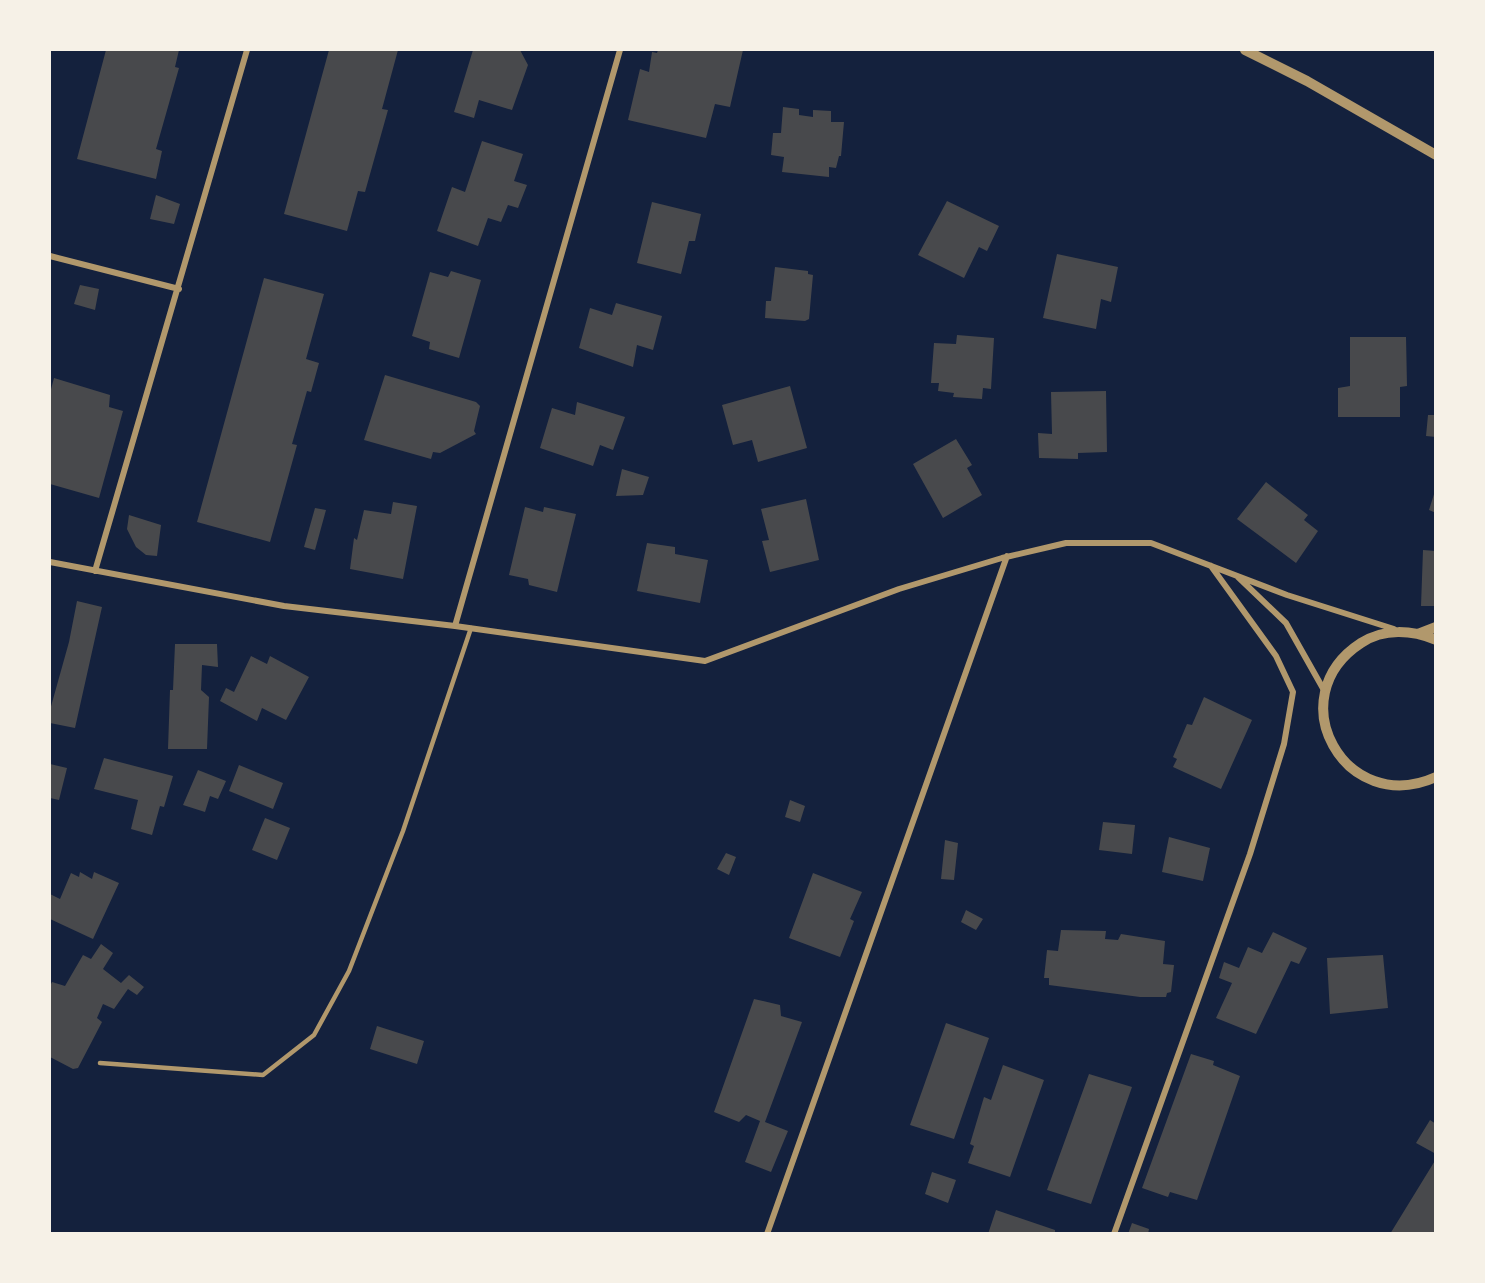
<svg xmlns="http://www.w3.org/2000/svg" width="1485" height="1283" font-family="'Titillium Web',sans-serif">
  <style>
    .building { fill: #48494c }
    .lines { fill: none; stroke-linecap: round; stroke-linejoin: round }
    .service { stroke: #b1986c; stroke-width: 4.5 }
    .minor { stroke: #b1986c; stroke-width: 6 }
    .tertiary { stroke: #b1986c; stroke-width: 10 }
  </style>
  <rect width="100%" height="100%" fill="#14213d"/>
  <path class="building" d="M 106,50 L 179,50 L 175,67 L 179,68 L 156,149 L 162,151 L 156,179 L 77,159 Z
    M 329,50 L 398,50 L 382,109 L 388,110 L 365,192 L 358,191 L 347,231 L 284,214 Z
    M 473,50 L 520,50 L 528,65 L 512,110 L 479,100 L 474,118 L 454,112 Z
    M 658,50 L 743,50 L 730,107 L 715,104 L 706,138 L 628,120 L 640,69 L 649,72 L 652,52 L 657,53 Z
    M 783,107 L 799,109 L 799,115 L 813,117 L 813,110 L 831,111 L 831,122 L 844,122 L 841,156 L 839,156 L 836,168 L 829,167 L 829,177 L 782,172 L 784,157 L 771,155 L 773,133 L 781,133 Z
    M 482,141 L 523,154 L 514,181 L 527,185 L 518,208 L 508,205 L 501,222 L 488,218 L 478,246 L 437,231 L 452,187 L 465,192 Z
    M 156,195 L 180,204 L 174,224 L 150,219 Z
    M 947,201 L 999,226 L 987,251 L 979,247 L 964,278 L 918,255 Z
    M 652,202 L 701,214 L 695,241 L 689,241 L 681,274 L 637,263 Z
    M 1057,254 L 1118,267 L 1111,302 L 1101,299 L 1096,329 L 1043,318 Z
    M 775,267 L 808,271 L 808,274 L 813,275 L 809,319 L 805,321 L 765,318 L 766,301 L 771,301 Z
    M 451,271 L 481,280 L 459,358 L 429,349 L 430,342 L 412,336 L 430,272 L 448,277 Z
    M 264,278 L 324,294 L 306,359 L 319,363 L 311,392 L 307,391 L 292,444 L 297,445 L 270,542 L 197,522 Z
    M 80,285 L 99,289 L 95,310 L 74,304 Z
    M 616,303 L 662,316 L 653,350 L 637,345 L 633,367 L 579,348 L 590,308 L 612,315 Z
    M 957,335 L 994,338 L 991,389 L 983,388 L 982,399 L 953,397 L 954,393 L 938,391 L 939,383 L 931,383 L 934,343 L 956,344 Z
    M 1350,337 L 1406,337 L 1407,386 L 1400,387 L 1400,417 L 1338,417 L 1338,388 L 1350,386 Z
    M 385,375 L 476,402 L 480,406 L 474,431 L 476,434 L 440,453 L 433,452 L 431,459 L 364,440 Z
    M 54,378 L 110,395 L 109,407 L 123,411 L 99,498 L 50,484 L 50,393 Z
    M 790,386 L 807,448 L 758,462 L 752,440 L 733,445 L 722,405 Z
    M 1106,391 L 1107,452 L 1078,453 L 1078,459 L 1039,458 L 1038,433 L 1052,434 L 1051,392 Z
    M 577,402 L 625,417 L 613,450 L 600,445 L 593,466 L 540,448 L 552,408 L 575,415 Z
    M 1428,415 L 1436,415 L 1436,437 L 1426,436 Z
    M 956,439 L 972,465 L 967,468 L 982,495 L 943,518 L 913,464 Z
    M 622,469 L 649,477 L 643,495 L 616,496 Z
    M 1266,482 L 1308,515 L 1304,520 L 1318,531 L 1296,563 L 1237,519 Z
    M 1435,491 L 1436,491 L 1436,513 L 1429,510 Z
    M 806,499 L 819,560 L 770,572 L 762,541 L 769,540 L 761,509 Z
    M 393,502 L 417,506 L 403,579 L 350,569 L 354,538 L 357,540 L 364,510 L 391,514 Z
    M 525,507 L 543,512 L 544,507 L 576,514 L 557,592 L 529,585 L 528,579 L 509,575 Z
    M 315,508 L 326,510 L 315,550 L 304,547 Z
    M 129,515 L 161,525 L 157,556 L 146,555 L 136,547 L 127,529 Z
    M 647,543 L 675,547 L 675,554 L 708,560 L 700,603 L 637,591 Z
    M 1423,550 L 1436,551 L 1436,606 L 1421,606 Z
    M 77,601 L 102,607 L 75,728 L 50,723 L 50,710 L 69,642 Z
    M 175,644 L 217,644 L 218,667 L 202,665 L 201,690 L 209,697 L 207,749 L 168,749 L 170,690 L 173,690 Z
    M 251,656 L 267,664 L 270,656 L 309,677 L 286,720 L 262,708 L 257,721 L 220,701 L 226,688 L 234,692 Z
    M 1204,697 L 1252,720 L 1221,789 L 1173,767 L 1177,759 L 1173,757 L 1187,724 L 1192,725 Z
    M 104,758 L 173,776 L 164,807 L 160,806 L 152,835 L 131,829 L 138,800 L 94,789 Z
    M 50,764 L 67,768 L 59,800 L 50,798 Z
    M 239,765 L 283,783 L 273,809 L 229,791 Z
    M 198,770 L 226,781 L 218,799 L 210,796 L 205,812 L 183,805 Z
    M 790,800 L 805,806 L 800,822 L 785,817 Z
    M 265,818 L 290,828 L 277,860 L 252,850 Z
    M 1103,822 L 1135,825 L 1132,854 L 1099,850 Z
    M 1169,837 L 1210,848 L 1203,881 L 1162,872 Z
    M 945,840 L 958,843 L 954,880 L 941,879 Z
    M 726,853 L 736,857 L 729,875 L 717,869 Z
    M 80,872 L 92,879 L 94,872 L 119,883 L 93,939 L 50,919 L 50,894 L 60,899 L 71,873 L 79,877 Z
    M 813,873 L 862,892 L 850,919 L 854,921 L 840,957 L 789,938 Z
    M 966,910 L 983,919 L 976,930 L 961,922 Z
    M 1061,930 L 1106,931 L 1105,939 L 1118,940 L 1121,934 L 1165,941 L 1163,964 L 1174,965 L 1171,992 L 1167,993 L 1166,997 L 1140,997 L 1049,985 L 1049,978 L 1044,978 L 1047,950 L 1058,951 Z
    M 1273,932 L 1307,948 L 1299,964 L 1291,961 L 1256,1034 L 1216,1018 L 1232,983 L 1219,978 L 1224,962 L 1239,968 L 1248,947 L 1262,953 Z
    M 101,944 L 113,953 L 103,969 L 121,983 L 129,975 L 144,987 L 137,995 L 128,989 L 114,1009 L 103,1004 L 97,1018 L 102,1022 L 78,1068 L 73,1069 L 50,1057 L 50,986 L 52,982 L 65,986 L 83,955 L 91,959 Z
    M 1383,955 L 1388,1008 L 1330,1014 L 1327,958 Z
    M 754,999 L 780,1005 L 781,1016 L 802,1022 L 765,1122 L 788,1131 L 771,1172 L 745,1162 L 760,1121 L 746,1115 L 739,1122 L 714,1112 Z
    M 946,1023 L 989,1038 L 954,1139 L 910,1125 Z
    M 377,1026 L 424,1041 L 417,1064 L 370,1049 Z
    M 1191,1054 L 1214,1061 L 1213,1065 L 1240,1076 L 1197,1200 L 1170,1192 L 1168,1197 L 1142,1188 Z
    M 1003,1065 L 1044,1080 L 1010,1177 L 968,1163 L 974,1146 L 970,1144 L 984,1097 L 991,1100 Z
    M 1089,1074 L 1132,1087 L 1091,1204 L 1047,1190 Z
    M 1430,1120 L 1436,1124 L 1436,1154 L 1416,1143 Z
    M 1436,1159 L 1436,1234 L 1390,1234 Z
    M 932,1172 L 956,1180 L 948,1203 L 925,1194 Z
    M 996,1210 L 1055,1230 L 1055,1234 L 988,1234 Z
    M 1132,1223 L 1149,1229 L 1148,1234 L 1128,1234 Z"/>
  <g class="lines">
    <path class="service" d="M 100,1063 L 263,1075 L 314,1035 L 349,971 L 403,831 L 471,628"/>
    <path class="minor" d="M 50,256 L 179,289
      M 50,562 L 284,606 L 455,626 L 705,661 L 899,589 L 1002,558 L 1066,543 L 1151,543 L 1287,595 L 1394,629
      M 95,571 L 247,50
      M 1238,577 L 1286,623 L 1325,692
      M 455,626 L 620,50
      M 767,1234 L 1007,556
      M 1114,1234 L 1250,854 L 1284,744 L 1293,692 L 1276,656 L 1211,566"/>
    <path class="tertiary" d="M 1245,50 L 1307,81 L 1436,155
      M 1418,634 L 1436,627
      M 1436,640 C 1412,630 1384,628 1361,643 C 1278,697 1345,818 1436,777"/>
  </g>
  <rect width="1485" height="1283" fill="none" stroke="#f6f1e7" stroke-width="102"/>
</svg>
